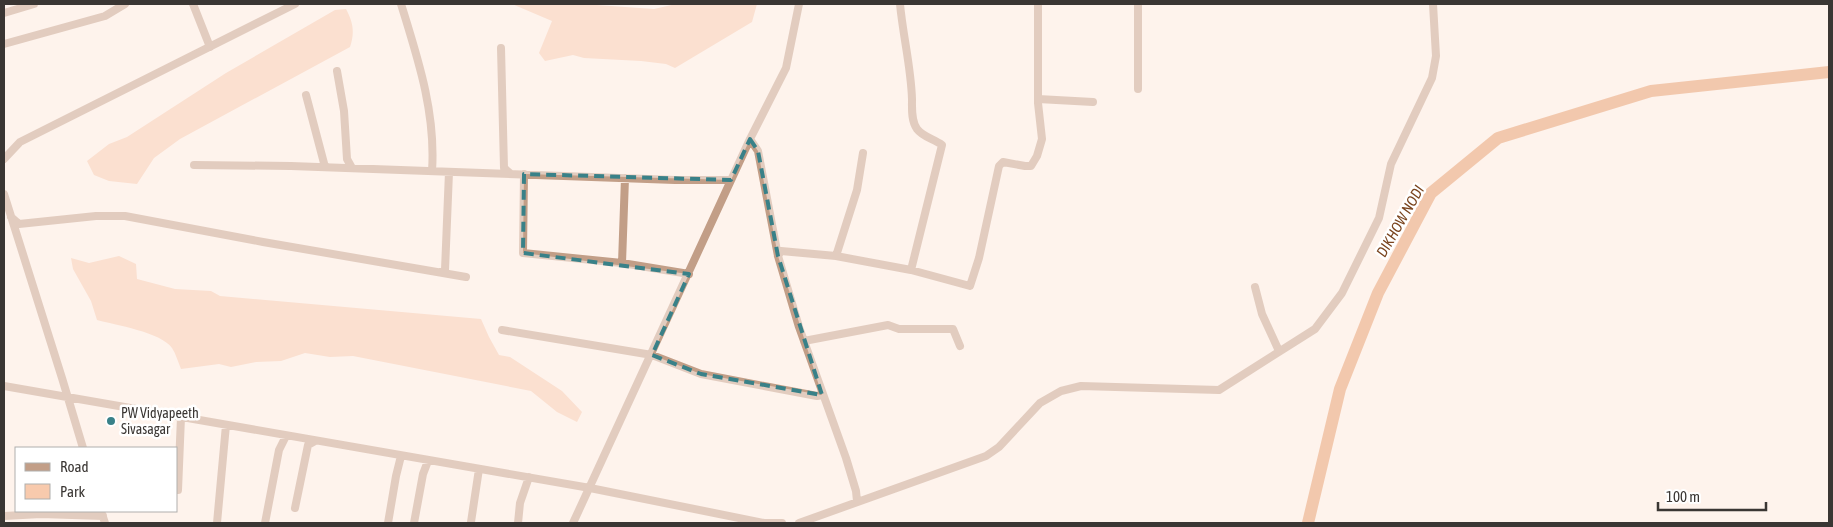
<svg xmlns="http://www.w3.org/2000/svg" width="1833" height="527" font-family="'Asap Condensed',sans-serif">
  <style>
    .green { fill: #f8caad }
    .lines { fill: none; stroke-linecap: round; stroke-linejoin: round }
    .river { stroke: #e59660; stroke-width: 12 }
    .minor { stroke: #c29e87; stroke-width: 8 }
    .marked { fill: none; stroke: #398188; stroke-width: 4; stroke-dasharray: 10 6; stroke-linejoin: round }
    .poi-dot { fill: #398188; stroke: #fff; stroke-width: 2 }
    .labels { text-anchor: middle; dominant-baseline: central; stroke-width: 5; stroke-linejoin: round; paint-order: stroke }
    .poi-label { font-size: 14px; fill: #3a3633; stroke: #fff; text-anchor: start }
    .water-label { font-size: 15px; font-style: italic; fill: #7a451f; stroke: #fff }
  </style>
  <rect width="100%" height="100%" fill="#fef3ec"/>
  <path class="green" d="M 512,4 L 582,4 L 654,9 L 676,4 L 757,4 L 752,22 L 675,68 L 666,64 L 641,61 L 584,58 L 573,55 L 545,61 L 539,53 L 552,21 Z
    M 346,9 C 353,22 355,32 350,47 L 180,139 L 154,158 L 137,184 L 109,181 L 94,175 L 87,161 L 109,144 L 127,137 L 226,73 L 335,10 Z
    M 119,256 L 136,264 L 137,279 L 175,289 L 211,291 L 220,296 L 481,319 L 489,337 L 499,355 L 510,357 L 562,391 L 582,412 L 577,422 L 557,412 L 531,391 L 353,356 L 330,357 L 305,353 L 281,361 L 256,362 L 231,367 L 219,364 L 181,369 C 178,362 176,354 172,348 C 161,332 115,325 97,320 L 91,301 L 73,269 L 71,258 L 89,263 Z"/>
  <g class="lines">
    <path class="river" d="M 1308,523 L 1340,389 L 1378,293 L 1431,193 L 1498,138 L 1651,91 L 1829,72"/>
    <path class="minor" d="M 193,4 L 210,47
      M 401,4 C 418,59 436,113 432,171
      M 900,4 C 903,36 911,67 912,99 C 912,108 911,121 917,129 C 923,137 934,139 942,145 L 911,270
      M 1138,4 L 1138,89
      M 4,13 L 34,4
      M 4,44 L 105,16 L 125,4
      M 501,48 L 504,168 L 511,174
      M 337,71 L 344,111 L 347,159 L 352,168
      M 306,95 L 325,167
      M 1038,99 L 1093,102
      M 750,139 L 758,151 L 778,256 L 799,327 L 846,458 L 856,491 L 857,501
      M 4,159 L 20,142 L 295,4
      M 194,165 L 291,166 L 675,180 L 731,180
      M 524,174 L 523,253 L 622,263 L 689,274
      M 4,194 L 62,378 L 83,448
      M 11,217 L 19,224 L 96,216 L 125,216 L 263,242 L 466,277
      M 778,256 L 781,251 L 836,256 L 911,270 L 970,286 L 979,258 L 999,166 L 1003,162 L 1025,166 L 1031,166 L 1037,156 L 1042,139 L 1038,103 L 1038,4
      M 836,256 L 857,190 L 863,153
      M 622,263 L 625,178
      M 440,272 L 445,270 L 449,172
      M 1255,287 L 1262,314 L 1279,351
      M 502,330 L 652,355 L 701,374 L 817,396 L 822,395
      M 804,341 L 888,325 L 899,329 L 953,329 L 960,346
      M 4,386 L 590,488 L 764,523 L 782,523
      M 178,490 L 181,417
      M 295,508 L 308,445 L 315,441
      M 101,511 L 105,523
      M 4,516 L 41,514 L 103,516
      M 471,522 L 479,469
      M 217,523 L 226,425
      M 265,523 L 279,450 L 286,436
      M 388,523 L 396,476 L 401,456
      M 414,523 L 423,474 L 428,461
      M 518,523 L 520,503 L 529,477
      M 573,523 L 750,139 L 786,68 L 799,4
      M 799,523 L 986,456 L 999,447 L 1040,403 L 1061,391 L 1081,386 L 1219,390 L 1315,329 L 1342,293 L 1379,218 L 1391,164 L 1432,78 L 1436,56 L 1433,4"/>
  </g>
  <path d="M0 0H1833V527H0ZM 750,139 L 758,151 L 778,256 L 822,395 L 701,374 L 652,355 L 689,274 L 523,253 L 524,174 L 731,180 Z" fill="#fef3ec" fill-opacity=".55" fill-rule="evenodd"/>
  <path class="marked" d="M 750,139 L 758,151 L 778,256 L 822,395 L 701,374 L 652,355 L 689,274 L 523,253 L 524,174 L 731,180 Z"/>
  <circle class="poi-dot" cx="111" cy="421" r="5"/>
  <g class="labels">
    <g class="poi-label">
      <text x="121" y="413">PW Vidyapeeth<tspan x="121" dy="16">Sivasagar</tspan></text>
    </g>
    <g class="water-label">
      <text transform="translate(1400 221) rotate(-60)">DIKHOW NODI</text>
    </g>
  </g>
  <rect width="1833" height="527" fill="none" stroke="#3a3633" stroke-width="10"/>
  <rect x="15" y="447" width="162" height="65" fill="#ffffff" stroke="#b0afad"/>
  <rect x="25" y="463" width="25" height="8" fill="#c29e87" stroke="#b0afad"/>
  <text x="60" y="472" font-size="15" fill="#3a3633">Road</text>
  <rect x="25" y="484" width="25" height="15" fill="#f8caad" stroke="#b0afad"/>
  <text x="60" y="497" font-size="15" fill="#3a3633">Park</text>
  <path d="M1658 502v8h108v-8" fill="none" stroke="#3a3633" stroke-width="2.5"/>
  <text x="1666" y="502" font-size="15" fill="#3a3633" stroke="#ffffff" stroke-width="4" paint-order="stroke">100 m</text>
</svg>
